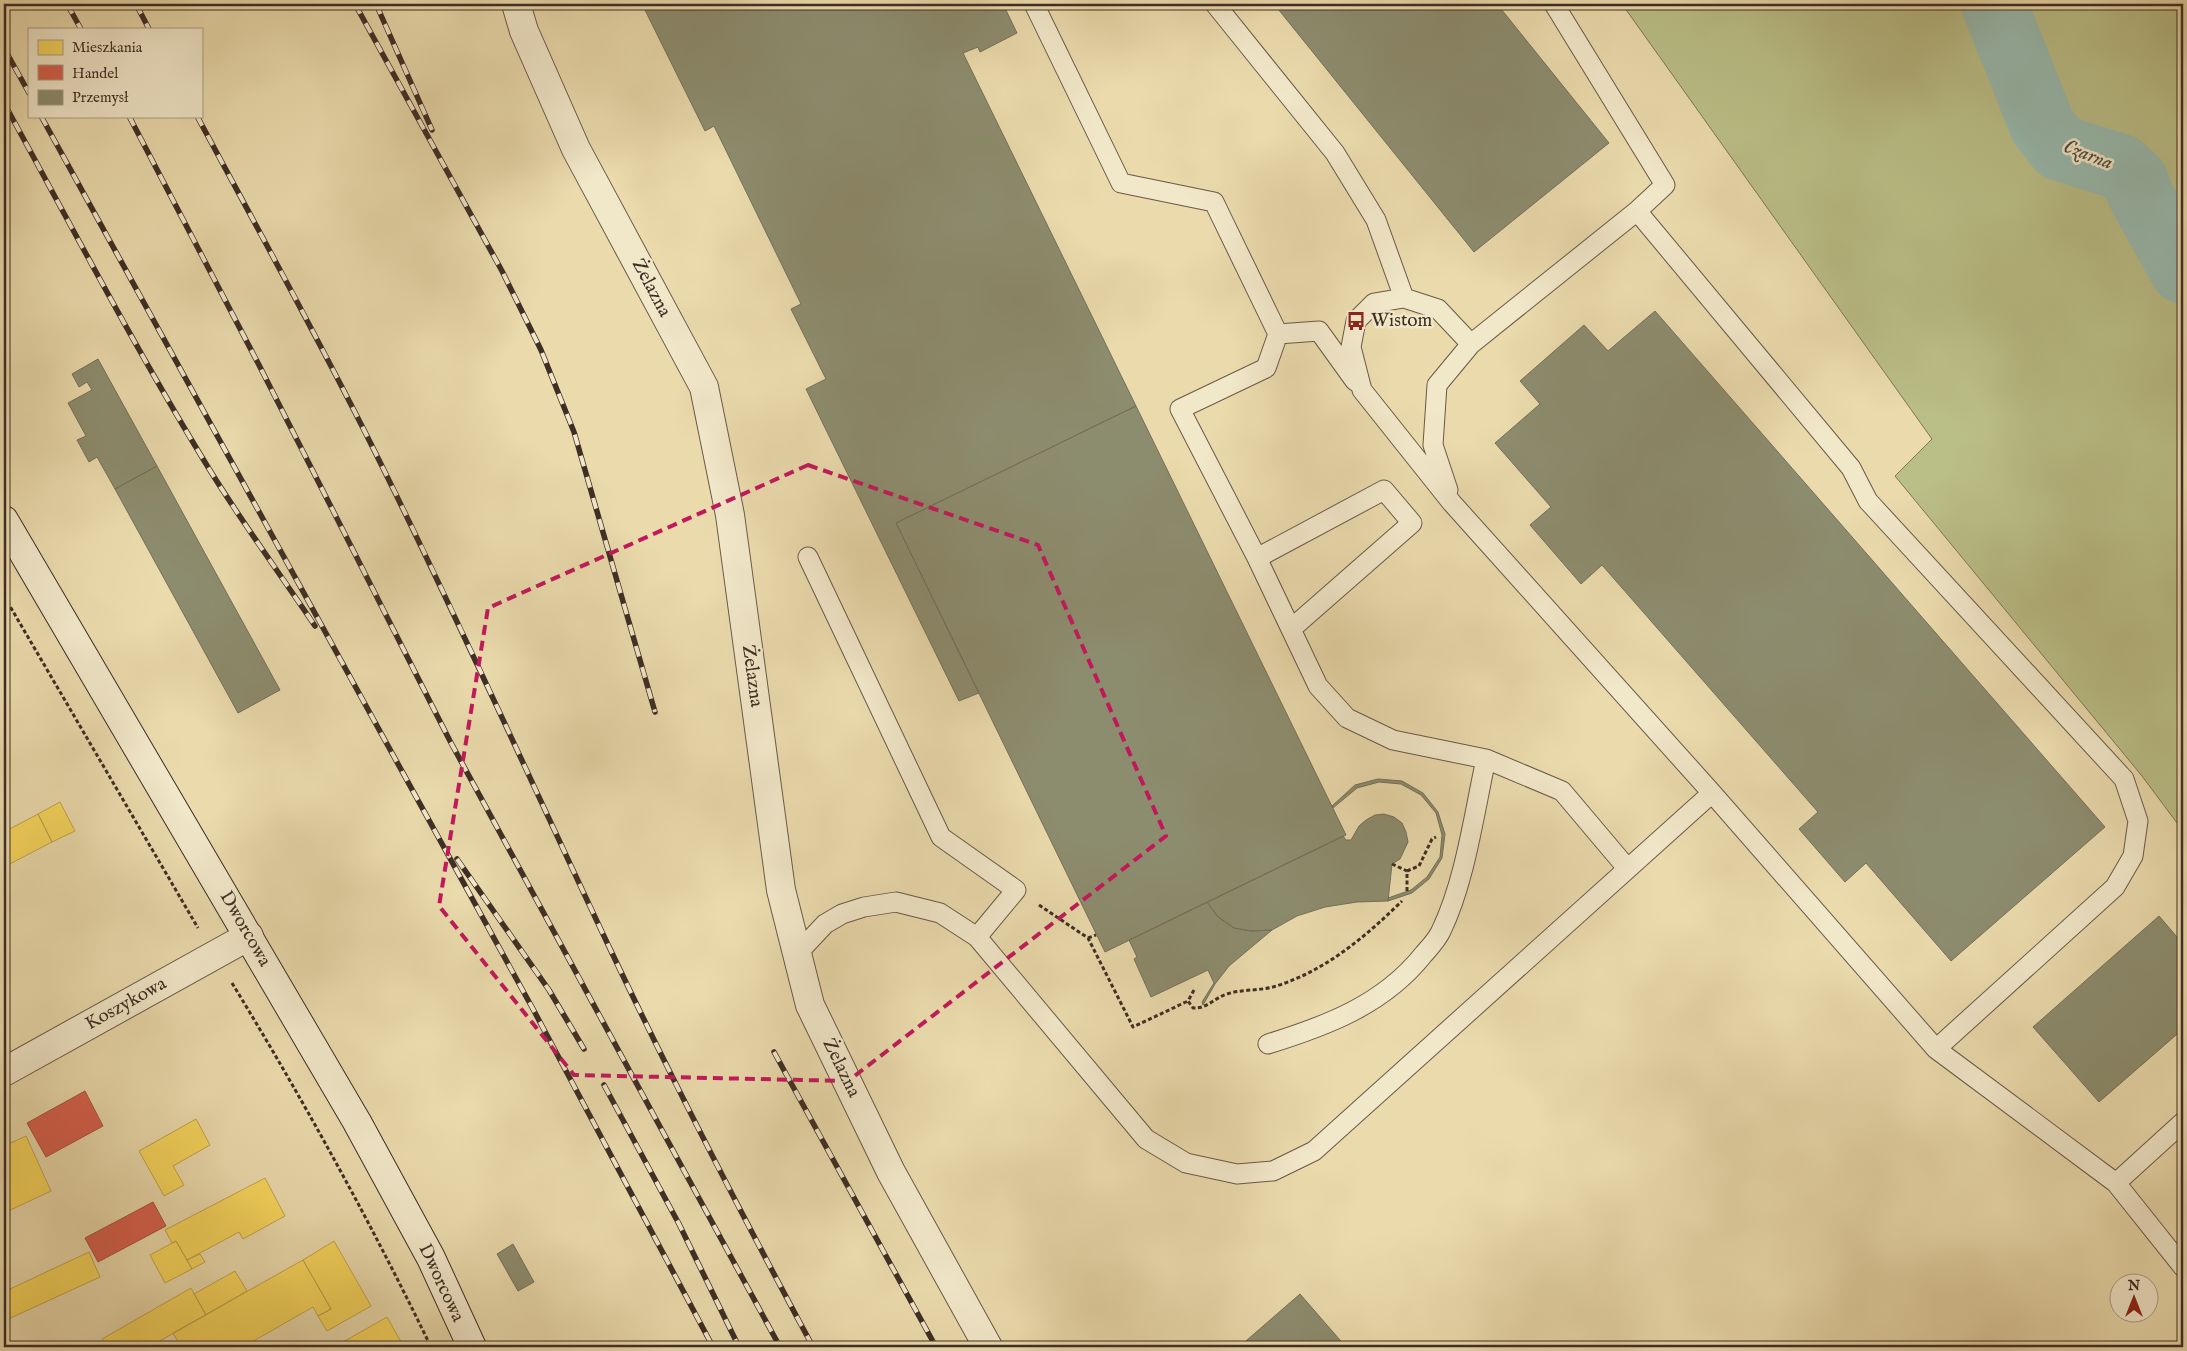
<svg xmlns="http://www.w3.org/2000/svg" width="2187" height="1351" font-family="'IM FELL English',serif">
  <style>
    .green { fill: #babe87; stroke: #7c7656 }
    .homes { fill: #f6d55c; stroke: #bfa34c }
    .shops { fill: #d6604d; stroke: #a85141 }
    .industry { fill: #8c8c6e; stroke: #757058 }
    .lines { fill: none; stroke-linecap: round; stroke-linejoin: round }
    .river { stroke: #98baae; stroke-width: 66 }
    .lane-casing { stroke: #695947; stroke-width: 21 }
    .street-casing { stroke: #695947; stroke-width: 30 }
    .secondary-casing { stroke: #3e2e25; stroke-width: 30 }
    .path { stroke: #3e2e25; stroke-width: 3; stroke-dasharray: 4 2.5; stroke-linecap: butt }
    .lane { stroke: #f1e7c9; stroke-width: 19 }
    .street { stroke: #f1e7c9; stroke-width: 28 }
    .secondary { stroke: #f1e7c9; stroke-width: 28 }
    .rail-casing { stroke: #3e2e25; stroke-width: 5.5 }
    .rail { stroke: #f1e7c9; stroke-width: 4; stroke-dasharray: 11; stroke-linecap: butt }
    .marked { fill: none; stroke: #c2185b; stroke-width: 4; stroke-dasharray: 10 6; stroke-linejoin: round }
    .labels { text-anchor: middle; dominant-baseline: central; stroke-width: 5; stroke-linejoin: round; paint-order: stroke }
    .street-label { font-size: 19px; fill: #3e2e25; stroke: #f1e7c9 }
    .poi-label { font-size: 19px; fill: #3e2e25; stroke: #f1e7c9; text-anchor: start }
    .water-label { font-size: 20px; font-style: italic; fill: #504a40; stroke: #f1e7c9 }
  </style>
  <rect width="100%" height="100%" fill="#eadaac"/>
  <filter id="stains"><feTurbulence type="fractalNoise" baseFrequency=".004" numOctaves="4"/><feColorMatrix values="0 0 0 0 .2 0 0 0 0 .09 0 0 0 0 .02 0 0 0 .5 -.17"/></filter>
  <radialGradient id="worn" r=".72"><stop offset=".6" stop-color="#630" stop-opacity="0"/><stop offset="1" stop-color="#630" stop-opacity=".3"/></radialGradient>
  <path class="green" d="M 1622,4 L 2183,4 L 2183,831 L 2142,776 L 1895,476 L 1932,439 Z"/>
  <path class="homes" d="M 60,802 L 75,831 L 52,842 L 38,814 Z
    M 38,814 L 52,842 L 4,867 L 4,832 Z
    M 196,1119 L 210,1145 L 173,1166 L 184,1185 L 164,1196 L 139,1151 Z
    M 26,1136 L 51,1191 L 4,1213 L 4,1146 Z
    M 265,1178 L 285,1216 L 243,1239 L 239,1232 L 187,1260 L 176,1241 L 172,1243 L 165,1230 Z
    M 176,1241 L 192,1269 L 165,1283 L 150,1255 Z
    M 334,1241 L 371,1306 L 327,1331 L 318,1316 L 331,1309 L 303,1260 Z
    M 89,1252 L 100,1277 L 4,1321 L 4,1280 L 6,1279 L 10,1289 Z
    M 200,1254 L 205,1262 L 192,1269 L 187,1260 Z
    M 303,1260 L 331,1309 L 318,1316 L 313,1307 L 243,1347 L 181,1347 L 173,1333 Z
    M 235,1271 L 247,1291 L 206,1315 L 194,1294 Z
    M 191,1288 L 206,1315 L 149,1347 L 107,1347 L 102,1339 Z
    M 387,1317 L 404,1347 L 346,1347 L 343,1342 Z"/>
  <path class="shops" d="M 85,1091 L 103,1126 L 46,1157 L 27,1123 Z
    M 153,1202 L 166,1226 L 98,1262 L 85,1238 Z"/>
  <path class="industry" d="M 642,4 L 1003,4 L 1017,33 L 980,52 L 978,47 L 963,53 L 1136,406 L 896,523 L 979,693 L 959,701 L 806,389 L 826,379 L 791,309 L 801,304 L 714,126 L 705,131 Z
    M 1274,4 L 1497,4 L 1609,143 L 1474,252 Z
    M 1655,311 L 2105,827 L 1951,961 L 1866,863 L 1845,882 L 1799,829 L 1818,812 L 1602,565 L 1581,584 L 1530,525 L 1551,507 L 1495,443 L 1540,404 L 1520,381 L 1584,325 L 1608,351 Z
    M 98,359 L 157,466 L 115,489 L 97,457 L 89,462 L 77,440 L 86,436 L 68,403 L 92,390 L 87,382 L 79,387 L 72,374 Z
    M 1136,406 L 1346,835 L 1105,952 L 896,523 Z
    M 157,466 L 280,690 L 238,713 L 115,489 Z
    M 1378,779 L 1402,781 L 1423,793 L 1438,812 L 1445,834 L 1442,858 L 1429,879 L 1412,893 L 1388,901 L 1388,898 L 1411,890 L 1427,877 L 1440,857 L 1442,835 L 1436,813 L 1421,795 L 1401,784 L 1379,782 L 1357,788 L 1333,808 L 1332,806 L 1355,785 Z
    M 1384,814 L 1394,817 L 1402,823 L 1406,832 L 1408,842 L 1400,859 L 1392,864 L 1388,901 L 1357,902 L 1325,907 L 1297,916 L 1272,930 L 1251,931 L 1234,928 L 1218,917 L 1207,902 L 1343,836 L 1346,840 L 1351,840 L 1359,826 L 1366,820 L 1375,815 Z
    M 1207,902 L 1218,917 L 1234,928 L 1251,931 L 1272,930 L 1229,966 L 1215,984 L 1203,1005 L 1202,1002 L 1214,983 L 1208,970 L 1151,997 L 1134,959 L 1137,957 L 1129,940 Z
    M 2159,916 L 2183,944 L 2183,1029 L 2099,1102 L 2033,1027 Z
    M 513,1244 L 534,1282 L 518,1291 L 497,1254 Z
    M 1300,1294 L 1346,1347 L 1239,1347 Z"/>
  <g class="lines">
    <path class="river" d="M 1994,4 L 2042,125 L 2060,148 L 2121,167 L 2136,181 L 2140,194 L 2183,271"/>
    <g class="lane-casing">
      <path id="lane" d="M 1034,4 L 1121,183 L 1214,202 L 1278,334 L 1319,331 L 1355,381
        M 1215,4 L 1335,153 L 1376,220 L 1404,298
        M 1637,211 L 1851,468 L 1868,501 L 2124,779 L 2138,821 L 2133,856 L 2115,887 L 1936,1049
        M 1278,334 L 1266,368 L 1180,409 L 1257,558 L 1318,686 L 1347,718 L 1393,740 L 1486,759 L 1562,791 L 1627,868
        M 1471,344 L 1438,309 L 1404,298 L 1374,303 L 1356,321 L 1351,347 L 1362,390 L 1452,503 L 1712,793 L 1936,1049 L 2116,1183 L 2183,1267
        M 1448,490 L 1433,445 L 1437,385 L 1471,344 L 1637,211 L 1665,185 L 1554,4
        M 808,557 L 941,837 L 1016,890 L 977,937
        M 1257,558 L 1384,490 L 1412,523 L 1291,629
        M 796,955 L 825,924 L 842,914 L 864,907 L 896,902 L 940,913 L 977,937 L 1146,1139 L 1186,1163 L 1237,1174 L 1273,1171 L 1314,1151 L 1712,793
        M 1268,1044 C 1326,1026 1383,1005 1423,955 C 1429,948 1437,940 1441,931 C 1465,882 1474,814 1486,759
        M 2116,1183 L 2183,1122"/>
    </g>
    <g class="street-casing">
      <path id="street" d="M 516,4 L 524,31 L 576,149 L 704,387 L 730,515 L 781,890 L 810,1005 L 891,1172 L 988,1347
        M 4,1072 L 249,936"/>
    </g>
    <g class="secondary-casing">
      <path id="secondary" d="M 4,520 L 357,1122 L 431,1258 L 472,1347"/>
    </g>
    <path class="path" d="M 4,596 L 198,928
      M 1392,864 L 1407,871 L 1407,891
      M 1407,871 L 1419,866 L 1432,839 L 1436,837
      M 1039,905 L 1088,938 L 1133,1027 L 1188,1001
      M 1088,938 L 1096,935
      M 232,983 C 304,1101 371,1223 431,1347
      M 1194,990 L 1188,1001 L 1193,1008 C 1207,1009 1214,998 1227,994 C 1242,989 1258,991 1273,987 C 1324,972 1364,938 1402,901"/>
    <use href="#lane" class="lane"/>
    <use href="#street" class="street"/>
    <use href="#secondary" class="secondary"/>
    <g class="rail-casing">
      <path id="rail" d="M 67,4 L 81,29
        M 136,4 L 149,29
        M 355,4 L 502,271 L 541,350 L 574,432 L 655,712
        M 376,4 L 432,130
        M 4,48 L 29,93
        M 4,103 C 72,227 137,352 211,472 C 244,525 280,574 315,626
        M 41,116 L 533,1009 L 713,1347
        M 129,116 L 259,365 L 450,741 L 780,1347
        M 197,116 C 254,222 312,327 366,434 C 452,605 530,780 612,953 C 675,1086 743,1217 813,1347
        M 457,859 L 549,990 L 584,1049
        M 774,1052 L 936,1347
        M 604,1085 L 679,1224 L 739,1347"/>
    </g>
    <use href="#rail" class="rail"/>
  </g>
  <path class="marked" d="M 808,465 L 1038,545 L 1166,836 L 848,1081 L 574,1075 L 439,906 L 488,608 Z"/>
  <defs>
    <g id="bus-bare" transform="scale(1.5)"><path d="M-5-6H5V4H4V6H2V4H-2V6H-4V4H-5ZM-3.5-4V0h7V-4ZM-3.5 1.2v1.5H-2V1.2ZM2 1.2v1.5H3.5V1.2Z" fill="#8f2418" stroke="#f1e7c9" stroke-width="2.5" paint-order="stroke"/></g>
  </defs>
  <g fill-rule="evenodd">
    <use href="#bus-bare" x="1356" y="321"/>
  </g>
  <g class="labels">
    <g class="street-label">
      <text transform="translate(651 288) rotate(62)">Żelazna</text>
      <text transform="translate(752 676) rotate(82)">Żelazna</text>
      <text transform="translate(245 929) rotate(60)">Dworcowa</text>
      <text transform="translate(126 1004) rotate(-29)">Koszykowa</text>
      <text transform="translate(841 1068) rotate(64)">Żelazna</text>
      <text transform="translate(441 1283) rotate(65)">Dworcowa</text>
    </g>
    <g class="poi-label">
      <text x="1371" y="321">Wistom</text>
    </g>
    <g class="water-label">
      <text transform="translate(2088 155) rotate(21)">Czarna</text>
    </g>
  </g>
  <rect width="2187" height="1351" fill="none" stroke="#eadaac" stroke-width="20"/>
  <rect x="5" y="5" width="2177" height="1341" fill="none" stroke="#3e2e25" stroke-width="2.5"/>
  <rect x="10" y="10" width="2167" height="1331" fill="none" stroke="#3e2e25"/>
  <rect x="28" y="28" width="175" height="90" fill="#f1e7c9" stroke="#a99d87"/>
  <rect x="38" y="40" width="25" height="15" fill="#f6d55c" stroke="#a99d87"/>
  <text x="72" y="52" font-size="15" fill="#3e2e25">Mieszkania</text>
  <rect x="38" y="65" width="25" height="15" fill="#d6604d" stroke="#a99d87"/>
  <text x="72" y="78" font-size="15" fill="#3e2e25">Handel</text>
  <rect x="38" y="90" width="25" height="15" fill="#8c8c6e" stroke="#a99d87"/>
  <text x="72" y="102" font-size="15" fill="#3e2e25">Przemysł</text>
  <g transform="translate(2134 1298)"><circle r="24" fill="#f1e7c9" stroke="#a99d87"/>
  <path d="M0-4L9 19L0 12L-9 19Z" fill="#8f2418"/>
  <text y="-8" font-size="14" font-weight="bold" text-anchor="middle" fill="#3e2e25">N</text>
  </g>
  <rect width="100%" height="100%" filter="url(#stains)"/>
  <rect width="100%" height="100%" fill="url(#worn)"/>
</svg>
